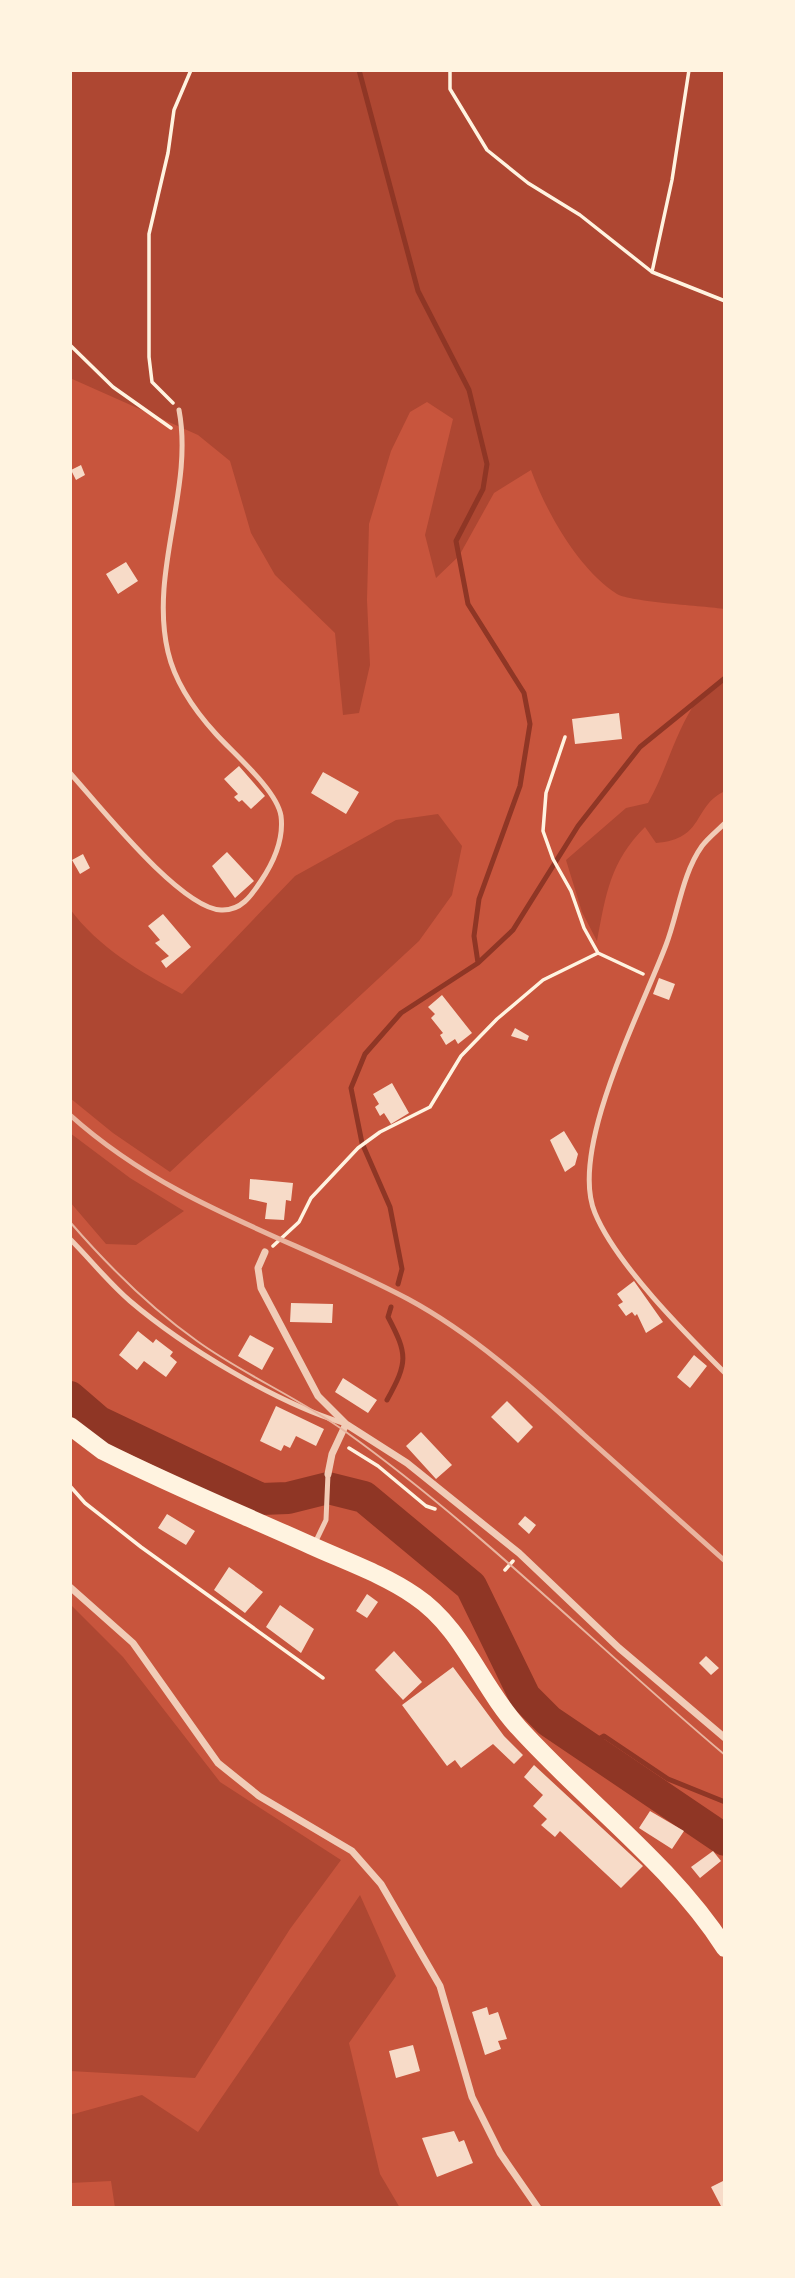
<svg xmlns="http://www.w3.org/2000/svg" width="795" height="2278" font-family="'Golos Text',sans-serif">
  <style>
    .green { fill: #ae4732 }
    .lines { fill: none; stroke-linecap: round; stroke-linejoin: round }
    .stream { stroke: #8f3625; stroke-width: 5 }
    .river { stroke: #8f3625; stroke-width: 32 }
    .building { fill: #f7dbc8 }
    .path { stroke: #fff3e0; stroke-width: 3.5 }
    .service { stroke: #f1ccb7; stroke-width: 5 }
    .minor { stroke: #f1ccb7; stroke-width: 7 }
    .primary { stroke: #fff3e0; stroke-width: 18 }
    .tram { stroke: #e9b49f; stroke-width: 2 }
    .rail { stroke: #e9b49f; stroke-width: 5 }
  </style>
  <rect width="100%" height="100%" fill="#c8553d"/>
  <path class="green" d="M 70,70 L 725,70 L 725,609 C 705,606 630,602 617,594 C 579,570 546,512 531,470 L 494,493 L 459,556 L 436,578 L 425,535 L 453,419 L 427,402 L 410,412 L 391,451 L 369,524 L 367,600 L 370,665 L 359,713 L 343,715 L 335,633 L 275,575 L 251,533 L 230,461 L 198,435 L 70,378 Z
    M 725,680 L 725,791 C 692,806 706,839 656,843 L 645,827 C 610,862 606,894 597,941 L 582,912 L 566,860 L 626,808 L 648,803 C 667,770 675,731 698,699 C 704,691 717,686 725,680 Z
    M 438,814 L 462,846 L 452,895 L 419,941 L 170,1172 L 113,1133 L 70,1098 L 70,909 C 98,947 140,972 182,994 L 295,876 L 396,820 Z
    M 70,1133 L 130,1178 L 184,1211 L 136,1245 L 106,1244 L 70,1202 Z
    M 70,1604 L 123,1657 L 220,1782 L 341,1860 L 290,1929 L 195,2078 L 70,2071 Z
    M 360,1895 L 396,1976 L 349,2043 L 380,2174 L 400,2208 L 115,2208 L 111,2181 L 70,2183 L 70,2115 L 142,2095 L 198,2132 Z"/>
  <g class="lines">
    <path class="stream" d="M 359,70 L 418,291 L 469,390 L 487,464 L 483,489 L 456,541 L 468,604 L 524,693 L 530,724 L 520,786 L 479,899 L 474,936 L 478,963 L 401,1013 L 365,1054 L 351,1088 L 362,1143 L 390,1207 L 402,1269 L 398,1284
      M 478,963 L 513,930 L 578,826 L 640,747 L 725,678
      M 387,1400 C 408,1362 408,1355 388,1317 L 391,1307
      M 585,1747 L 604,1736 L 668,1779 L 725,1802"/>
    <path class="river" d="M 70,1397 L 99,1422 L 261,1499 L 288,1498 L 328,1488 L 364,1497 L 471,1586 L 525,1697 L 549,1721 L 725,1840"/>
  </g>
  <path class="building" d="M 81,465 L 85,475 L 76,480 L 71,470 Z
    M 126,562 L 138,581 L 118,594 L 106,574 Z
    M 619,713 L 622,739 L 575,744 L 572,719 Z
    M 239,766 L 265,796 L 251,809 L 242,800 L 239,802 L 234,797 L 238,794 L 224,779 Z
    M 323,772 L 359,792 L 346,814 L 311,793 Z
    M 227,852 L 254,881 L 235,898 L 212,866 Z
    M 83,854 L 90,868 L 80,874 L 72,860 Z
    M 163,914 L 191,947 L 166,968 L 161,961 L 169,956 L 155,943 L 160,940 L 148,926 Z
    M 659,978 L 675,984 L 669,1000 L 653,994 Z
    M 442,995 L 472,1033 L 458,1044 L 455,1039 L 446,1045 L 440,1035 L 443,1033 L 431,1018 L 435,1014 L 428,1007 Z
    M 515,1028 L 529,1036 L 527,1041 L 511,1036 Z
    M 392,1083 L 409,1113 L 391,1124 L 384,1113 L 380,1116 L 375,1107 L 379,1104 L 373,1094 Z
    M 564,1131 L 578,1154 L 575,1165 L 565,1172 L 550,1140 Z
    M 250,1179 L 293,1183 L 291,1201 L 286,1200 L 284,1220 L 265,1219 L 267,1203 L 249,1199 Z
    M 634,1281 L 663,1322 L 646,1333 L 637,1314 L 635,1316 L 632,1312 L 626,1316 L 618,1305 L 623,1302 L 617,1294 Z
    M 291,1303 L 333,1304 L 332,1323 L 290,1322 Z
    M 138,1331 L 153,1343 L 156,1339 L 173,1352 L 170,1356 L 177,1362 L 166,1377 L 144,1361 L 137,1370 L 119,1355 Z
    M 250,1335 L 274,1348 L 262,1370 L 238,1356 Z
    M 694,1355 L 707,1366 L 690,1388 L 677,1377 Z
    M 343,1378 L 377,1400 L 368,1413 L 335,1392 Z
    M 507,1401 L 533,1427 L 518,1443 L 491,1417 Z
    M 276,1406 L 324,1429 L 316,1446 L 296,1436 L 290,1448 L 284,1445 L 281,1451 L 260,1441 Z
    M 421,1432 L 452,1465 L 436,1479 L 406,1446 Z
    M 167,1514 L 195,1531 L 186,1545 L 158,1528 Z
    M 525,1516 L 536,1525 L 529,1534 L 518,1524 Z
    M 229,1567 L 263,1592 L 245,1613 L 214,1590 Z
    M 367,1594 L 378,1602 L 367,1618 L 356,1611 Z
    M 280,1605 L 314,1629 L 301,1653 L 266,1627 Z
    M 394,1651 L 422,1682 L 403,1700 L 375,1670 Z
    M 706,1656 L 719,1668 L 711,1675 L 699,1663 Z
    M 453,1667 L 504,1736 L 523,1755 L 514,1764 L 493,1744 L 461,1768 L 455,1760 L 447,1766 L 402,1705 Z
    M 534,1765 L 643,1866 L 621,1888 L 560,1831 L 555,1837 L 541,1825 L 547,1819 L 533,1806 L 543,1795 L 524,1777 Z
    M 650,1811 L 684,1831 L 672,1849 L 639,1828 Z
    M 713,1851 L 721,1861 L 700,1878 L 691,1867 Z
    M 487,2007 L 489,2015 L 498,2012 L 507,2039 L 498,2041 L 501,2049 L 485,2055 L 472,2012 Z
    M 413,2045 L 420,2071 L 396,2078 L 389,2051 Z
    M 454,2131 L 459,2142 L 464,2140 L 473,2163 L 437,2177 L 422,2138 Z
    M 725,2180 L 725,2208 L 722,2208 L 711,2187 Z"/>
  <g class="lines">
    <path class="path" d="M 450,70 L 450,89 L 487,150 L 528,183 L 580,215 L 652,272 L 725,301
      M 652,272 L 672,180 L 689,70
      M 70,345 L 113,387 L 171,428
      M 173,403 L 152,382 L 149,357 L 149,234 L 168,153 L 174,110 L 191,70
      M 565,737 L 546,793 L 543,831 L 553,859 L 571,891 L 584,928 L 598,953 L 643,974
      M 273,1246 L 299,1222 L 311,1198 L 358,1148 L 380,1132 L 430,1107 L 461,1056 L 497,1019 L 543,980 L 598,953
      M 349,1448 L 378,1466 L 426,1506 L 435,1509
      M 70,1486 L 85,1503 L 141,1547 L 323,1678
      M 505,1570 L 513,1561
      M 725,1981 L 725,2046"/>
    <path class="service" d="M 70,773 C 99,805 180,908 221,910 C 241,911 251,896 261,881 C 273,863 284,839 281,816 C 277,790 233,753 216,734 C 195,711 175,682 168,652 C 149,571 194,489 179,410
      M 725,823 C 718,830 708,838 702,846 C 682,874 678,914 666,945 C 642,1009 568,1150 595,1213 C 616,1264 685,1333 725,1373
      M 70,1239 C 90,1259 108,1282 130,1301 C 184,1347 275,1402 343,1423
      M 314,1545 L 326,1520 L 328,1474"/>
    <path class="minor" d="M 265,1252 L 258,1268 L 261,1288 L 318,1396 L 346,1424 L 407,1463 L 519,1553 L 619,1648 L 725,1738
      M 328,1474 L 332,1454 L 346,1424
      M 70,1587 L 133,1643 L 218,1763 L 259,1796 L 352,1851 L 381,1884 L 440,1986 L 472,2097 L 500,2153 L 538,2208"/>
    <path class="primary" d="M 70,1426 L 103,1451 C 171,1485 241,1514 310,1545 C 345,1561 383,1574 415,1596 C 463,1628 481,1687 519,1728 C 587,1803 670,1863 725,1948"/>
    <path class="tram" d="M 70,1222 C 109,1267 149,1307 197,1341 C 244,1375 299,1398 346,1432 C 481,1529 598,1648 725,1755"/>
    <path class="rail" d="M 70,1115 C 171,1206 291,1237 408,1299 C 473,1334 529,1385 583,1434 C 631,1477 678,1519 725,1561"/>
  </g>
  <rect width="795" height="2278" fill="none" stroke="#fff3e0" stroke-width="144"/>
</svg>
